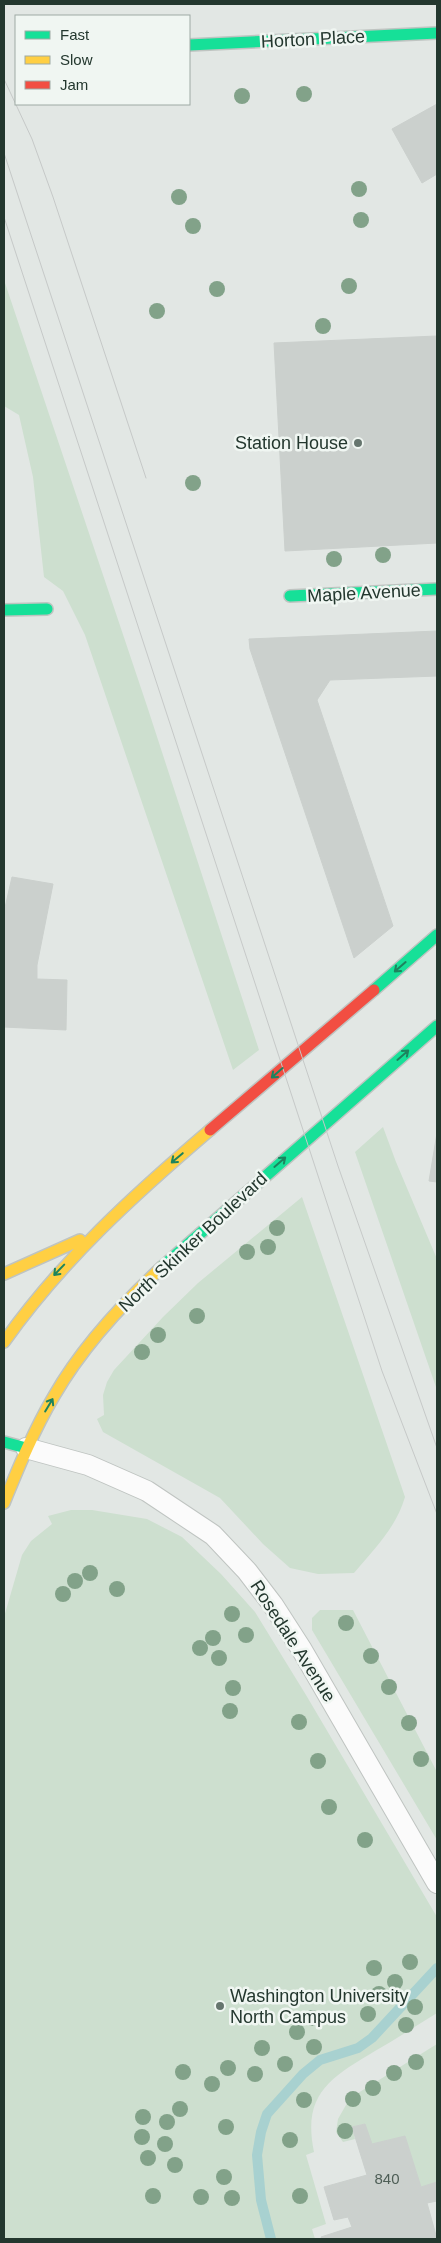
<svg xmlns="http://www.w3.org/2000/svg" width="441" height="2243" font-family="Arial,sans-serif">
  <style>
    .green { fill: #cddfcf }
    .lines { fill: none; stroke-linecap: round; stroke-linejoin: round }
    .stream { stroke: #a8d1d0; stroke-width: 10 }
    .building { fill: #cbd0cd; stroke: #cbd0cd }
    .lane-casing { stroke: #bfc4c1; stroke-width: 22 }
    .fast-casing { stroke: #bfc4c1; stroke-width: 14 }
    .slow-casing { stroke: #bfc4c1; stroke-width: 14 }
    .jam-casing { stroke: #bfc4c1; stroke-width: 14 }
    .lane { stroke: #fbfbfb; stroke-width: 20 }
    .fast { stroke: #16e098; stroke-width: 11 }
    .slow { stroke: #ffcf43; stroke-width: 11 }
    .jam { stroke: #f24e42; stroke-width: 11 }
    .tram { stroke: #c6c9c8; stroke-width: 1 }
    .tree { fill: #82a289 }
    .oneway { stroke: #1d835e }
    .poi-dot { fill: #66756e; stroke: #f0f6f2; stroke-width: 2 }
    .labels { text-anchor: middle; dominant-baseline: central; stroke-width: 5; stroke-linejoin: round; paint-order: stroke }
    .number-label { font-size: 15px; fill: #4e5e56 }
    .street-label { font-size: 18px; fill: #23372e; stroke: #f0f6f2 }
    .poi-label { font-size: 18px; fill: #23372e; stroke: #f0f6f2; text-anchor: end }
  </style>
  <rect width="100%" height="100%" fill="#e2e7e4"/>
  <path class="green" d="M 4,280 L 147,706 L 259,1050 L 233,1070 L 85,635 L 63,591 L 44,577 L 33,477 L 19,415 L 4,406 Z
    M 383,1127 L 396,1162 L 437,1259 L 437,1390 L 355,1152 Z
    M 302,1197 L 405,1497 C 396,1528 374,1549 354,1573 L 318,1574 L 290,1568 L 263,1544 L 220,1498 L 103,1432 L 97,1419 L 104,1415 L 103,1395 L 107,1382 L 114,1370 L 163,1317 L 198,1283 Z
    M 71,1510 L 92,1510 L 147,1519 L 182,1537 L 221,1574 L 255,1612 L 306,1695 L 437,1917 L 437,2013 C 416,2026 396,2039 375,2051 C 330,2078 302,2094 314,2152 L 306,2155 L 326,2224 L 312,2229 L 315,2239 L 4,2239 L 4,1617 L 22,1555 L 31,1541 L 52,1524 L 48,1516 Z
    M 320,1610 L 353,1610 L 437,1772 L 437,1840 L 312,1630 L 312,1618 Z
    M 437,2044 L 437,2182 L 421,2187 L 405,2136 L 372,2144 L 364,2124 L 352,2127 L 355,2139 L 343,2142 L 336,2132 L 338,2119 L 350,2098 Z"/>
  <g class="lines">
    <path class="stream" d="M 271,2239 L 261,2200 L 257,2155 L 261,2132 L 267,2114 L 303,2074 L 320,2060 L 358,2048 L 372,2038 L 437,1968"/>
  </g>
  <path class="building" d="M 437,104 L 437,174 L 422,183 L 392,129 Z
    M 437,336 L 437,543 L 285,551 L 274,343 Z
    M 437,631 L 437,676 L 330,680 L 317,700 L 393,926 L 354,958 L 250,649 L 249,639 Z
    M 12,877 L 53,884 L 37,965 L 37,979 L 67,980 L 66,1030 L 4,1027 L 4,912 Z
    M 437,1133 L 437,1182 L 429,1181 Z
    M 365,2124 L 372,2144 L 405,2136 L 421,2187 L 437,2182 L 437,2201 L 427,2203 L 437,2239 L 322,2239 L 321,2237 L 352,2227 L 348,2217 L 334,2220 L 324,2187 L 367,2175 L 352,2127 Z"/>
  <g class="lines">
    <g class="lane-casing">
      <path id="lane" d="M 26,1448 L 88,1465 L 147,1491 L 213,1535 L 247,1571 L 273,1605 L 302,1650 L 437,1883"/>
    </g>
    <g class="fast-casing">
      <path id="fast" d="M 189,45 L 437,33
        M 290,596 L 437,589
        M 4,610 L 47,609
        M 374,990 L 437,935
        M 162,1267 L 437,1026
        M 4,1442 L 26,1448"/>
    </g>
    <g class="slow-casing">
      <path id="slow" d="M 4,1274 L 80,1240
        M 4,1342 C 62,1260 134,1195 210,1130
        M 4,1503 C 19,1466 34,1430 54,1396 C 82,1347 121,1305 162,1267"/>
    </g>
    <g class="jam-casing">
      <path id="jam" d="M 210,1130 L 374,990"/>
    </g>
    <use href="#lane" class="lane"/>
    <use href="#fast" class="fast"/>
    <use href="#slow" class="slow"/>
    <use href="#jam" class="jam"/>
    <path class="tram" d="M 4,79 L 32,139 L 53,197 L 146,478
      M 4,153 L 338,1166 L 437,1448
      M 4,217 L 382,1371 L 437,1514"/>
  </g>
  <g class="tree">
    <circle cx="304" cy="94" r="8"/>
    <circle cx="242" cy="96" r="8"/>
    <circle cx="359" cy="189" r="8"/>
    <circle cx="179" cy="197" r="8"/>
    <circle cx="361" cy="220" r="8"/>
    <circle cx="193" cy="226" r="8"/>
    <circle cx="349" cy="286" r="8"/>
    <circle cx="217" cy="289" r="8"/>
    <circle cx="157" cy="311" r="8"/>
    <circle cx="323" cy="326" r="8"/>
    <circle cx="193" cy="483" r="8"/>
    <circle cx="383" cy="555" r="8"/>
    <circle cx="334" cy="559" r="8"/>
    <circle cx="277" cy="1228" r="8"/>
    <circle cx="268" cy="1247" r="8"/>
    <circle cx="247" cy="1252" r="8"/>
    <circle cx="197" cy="1316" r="8"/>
    <circle cx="158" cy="1335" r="8"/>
    <circle cx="142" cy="1352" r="8"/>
    <circle cx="90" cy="1573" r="8"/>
    <circle cx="75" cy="1581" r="8"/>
    <circle cx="117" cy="1589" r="8"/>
    <circle cx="63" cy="1594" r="8"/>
    <circle cx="232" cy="1614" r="8"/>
    <circle cx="346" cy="1623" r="8"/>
    <circle cx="246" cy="1635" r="8"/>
    <circle cx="213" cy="1638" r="8"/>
    <circle cx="200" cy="1648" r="8"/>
    <circle cx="371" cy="1656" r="8"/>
    <circle cx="219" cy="1658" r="8"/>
    <circle cx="389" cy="1687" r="8"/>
    <circle cx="233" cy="1688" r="8"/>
    <circle cx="230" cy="1711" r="8"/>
    <circle cx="299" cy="1722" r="8"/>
    <circle cx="409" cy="1723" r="8"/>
    <circle cx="421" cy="1759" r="8"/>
    <circle cx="318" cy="1761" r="8"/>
    <circle cx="329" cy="1807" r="8"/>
    <circle cx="365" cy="1840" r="8"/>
    <circle cx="410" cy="1962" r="8"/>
    <circle cx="374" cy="1968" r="8"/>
    <circle cx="395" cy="1982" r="8"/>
    <circle cx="379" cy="1994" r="8"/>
    <circle cx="415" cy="2007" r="8"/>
    <circle cx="368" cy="2014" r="8"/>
    <circle cx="312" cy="2018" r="8"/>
    <circle cx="406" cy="2025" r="8"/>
    <circle cx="297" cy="2032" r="8"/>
    <circle cx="314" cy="2047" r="8"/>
    <circle cx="262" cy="2048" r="8"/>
    <circle cx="416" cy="2062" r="8"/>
    <circle cx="285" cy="2064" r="8"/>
    <circle cx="228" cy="2068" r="8"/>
    <circle cx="183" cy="2072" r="8"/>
    <circle cx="394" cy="2073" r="8"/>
    <circle cx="255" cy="2074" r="8"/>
    <circle cx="212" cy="2084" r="8"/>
    <circle cx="373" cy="2088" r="8"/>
    <circle cx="353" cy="2099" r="8"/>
    <circle cx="304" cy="2100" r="8"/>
    <circle cx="180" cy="2109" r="8"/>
    <circle cx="143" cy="2117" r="8"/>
    <circle cx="167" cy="2122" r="8"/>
    <circle cx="226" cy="2127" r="8"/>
    <circle cx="345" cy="2131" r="8"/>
    <circle cx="142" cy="2137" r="8"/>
    <circle cx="290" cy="2140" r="8"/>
    <circle cx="165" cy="2144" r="8"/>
    <circle cx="148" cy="2158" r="8"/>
    <circle cx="175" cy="2165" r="8"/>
    <circle cx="224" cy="2177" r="8"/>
    <circle cx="153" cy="2196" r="8"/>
    <circle cx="300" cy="2196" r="8"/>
    <circle cx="201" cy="2197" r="8"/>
    <circle cx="232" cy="2198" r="8"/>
  </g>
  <defs><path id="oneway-shaft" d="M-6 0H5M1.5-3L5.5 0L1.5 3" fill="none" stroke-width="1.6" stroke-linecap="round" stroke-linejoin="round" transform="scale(1.25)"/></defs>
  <g class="oneway">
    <use href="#oneway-shaft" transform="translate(400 967) rotate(139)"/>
    <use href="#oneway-shaft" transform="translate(403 1055) rotate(-41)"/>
    <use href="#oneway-shaft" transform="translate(277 1073) rotate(139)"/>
    <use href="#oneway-shaft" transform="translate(177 1158) rotate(140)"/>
    <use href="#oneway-shaft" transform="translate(280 1162) rotate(-41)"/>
    <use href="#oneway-shaft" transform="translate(59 1270) rotate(134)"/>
    <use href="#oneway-shaft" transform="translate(49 1405) rotate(-59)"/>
  </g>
  <g class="poi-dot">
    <circle cx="358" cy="443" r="5"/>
    <circle cx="220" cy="2006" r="5"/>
  </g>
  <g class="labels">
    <g class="number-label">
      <text x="387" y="2178">840</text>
    </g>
    <g class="street-label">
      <text transform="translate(313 39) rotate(-3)">Horton Place</text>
      <text transform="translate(364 593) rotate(-3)">Maple Avenue</text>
      <text transform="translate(193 1242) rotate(-43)">North Skinker Boulevard</text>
      <text transform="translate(293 1641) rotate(57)">Rosedale Avenue</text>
    </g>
    <g class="poi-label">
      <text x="348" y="443">Station House</text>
      <text x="230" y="1996" text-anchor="start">Washington University<tspan x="230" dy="21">North Campus</tspan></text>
    </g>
  </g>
  <rect width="441" height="2243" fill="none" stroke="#23372e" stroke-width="10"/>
  <rect x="15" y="15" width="175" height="90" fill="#f0f6f2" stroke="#9eaaa4"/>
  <rect x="25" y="31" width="25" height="8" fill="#16e098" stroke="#9eaaa4"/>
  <text x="60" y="40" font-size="15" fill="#23372e">Fast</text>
  <rect x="25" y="56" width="25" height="8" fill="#ffcf43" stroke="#9eaaa4"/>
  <text x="60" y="65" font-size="15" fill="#23372e">Slow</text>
  <rect x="25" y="81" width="25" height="8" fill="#f24e42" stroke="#9eaaa4"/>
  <text x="60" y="90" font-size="15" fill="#23372e">Jam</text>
</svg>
